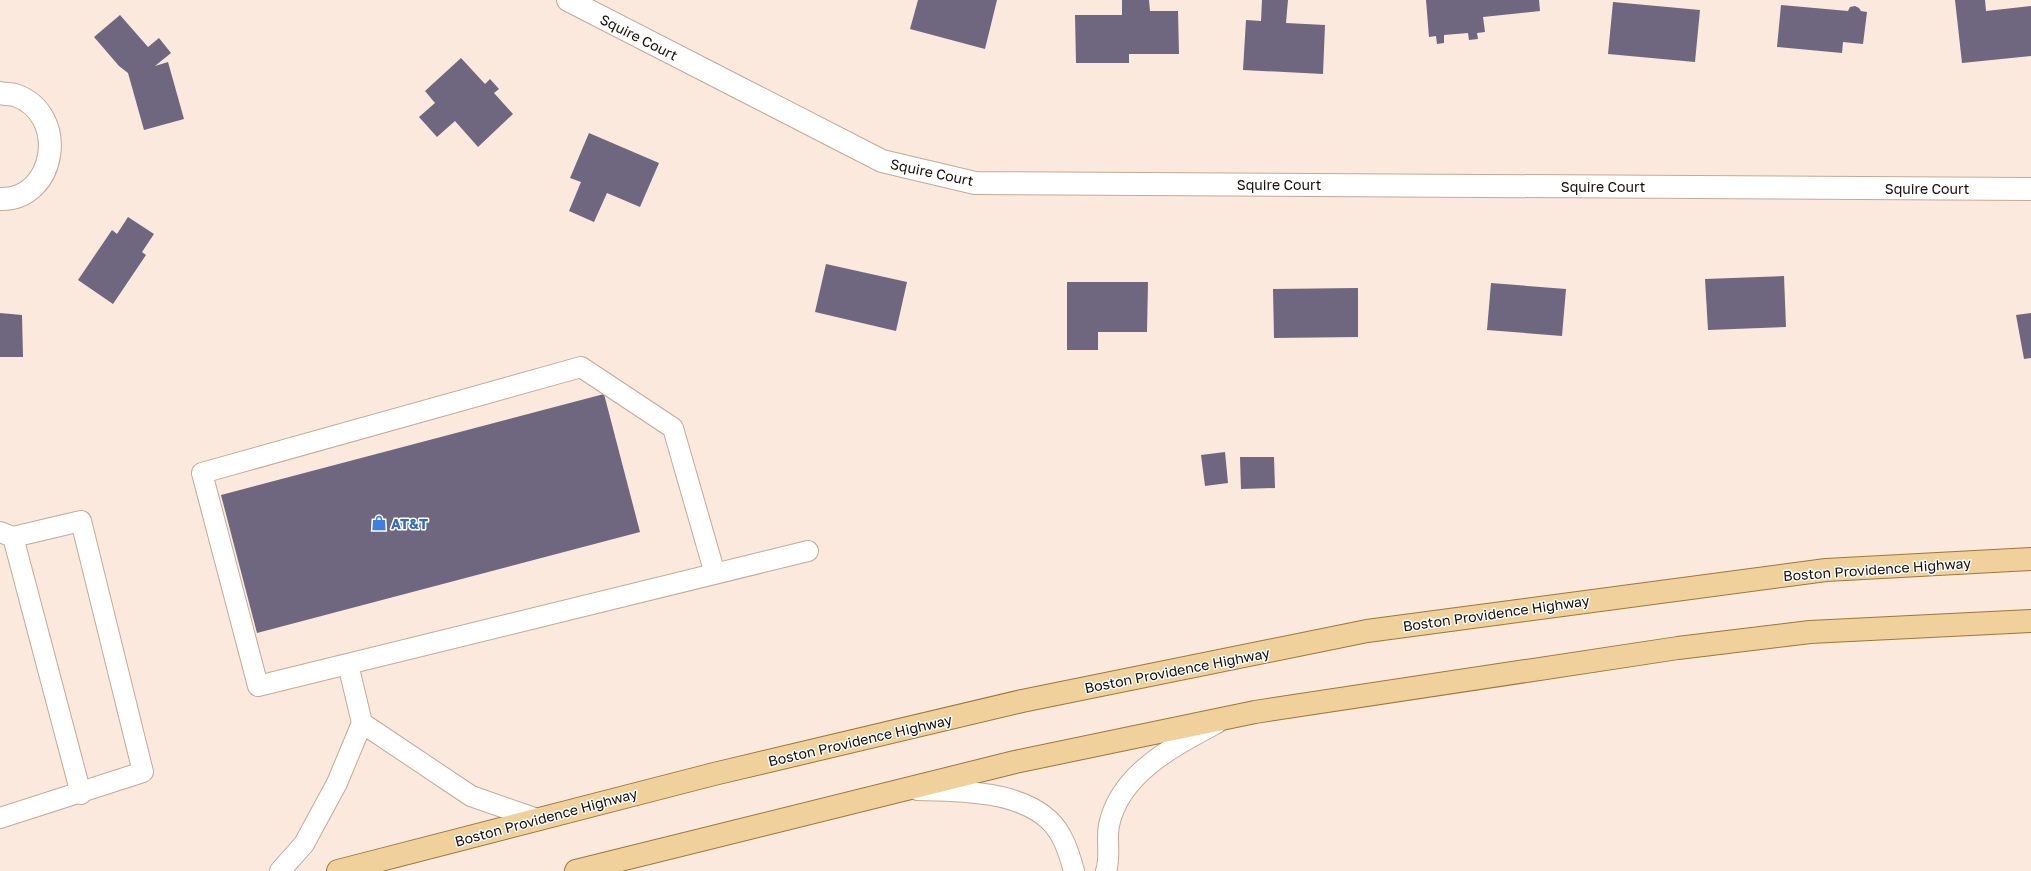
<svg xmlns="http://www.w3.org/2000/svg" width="2031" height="871" font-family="'Golos Text',sans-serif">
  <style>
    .building { fill: #6f6680 }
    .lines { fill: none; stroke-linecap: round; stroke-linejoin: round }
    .service-casing { stroke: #c5a996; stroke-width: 22 }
    .minor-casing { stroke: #c5a996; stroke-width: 24 }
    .primary-casing { stroke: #9c773c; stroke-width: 24 }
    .service { stroke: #fff; stroke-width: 20 }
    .minor { stroke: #fff; stroke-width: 22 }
    .primary { stroke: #f0d09b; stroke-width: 22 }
    .labels { text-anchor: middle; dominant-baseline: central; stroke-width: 3; stroke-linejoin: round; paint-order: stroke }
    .street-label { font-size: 14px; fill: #140b05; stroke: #fff }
    .shop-label { font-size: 14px; font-weight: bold; fill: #366cbe; stroke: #fff; text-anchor: start }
  </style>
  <rect width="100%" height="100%" fill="#fbe9dd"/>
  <path class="building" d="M 918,0 L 997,0 L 985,49 L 910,29 Z
    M 1122,0 L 1149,0 L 1150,11 L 1178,11 L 1179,54 L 1129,54 L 1129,63 L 1076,63 L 1075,15 L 1122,15 Z
    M 1262,0 L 1288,0 L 1286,23 L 1325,25 L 1323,74 L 1243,70 L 1246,20 L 1261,21 Z
    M 1426,0 L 1539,0 L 1540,11 L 1483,17 L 1485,32 L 1477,33 L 1478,39 L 1469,40 L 1468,33 L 1444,35 L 1444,43 L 1437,44 L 1436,36 L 1429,37 Z
    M 1955,0 L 1985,0 L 1986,11 L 2031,6 L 2031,56 L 1962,63 Z
    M 1613,2 L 1700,10 L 1695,62 L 1608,54 Z
    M 1781,5 L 1848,11 L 1850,7 L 1855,6 L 1859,8 L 1861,11 L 1867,12 L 1863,44 L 1843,42 L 1842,53 L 1777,47 Z
    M 120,15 L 148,47 L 159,38 L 171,53 L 155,66 L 168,62 L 184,119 L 144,130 L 128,73 L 119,66 L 94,37 Z
    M 461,58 L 485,84 L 490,79 L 499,89 L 494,93 L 513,114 L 478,147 L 455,121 L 437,137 L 419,117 L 435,103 L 425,91 Z
    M 589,133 L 659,163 L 640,207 L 607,193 L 594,222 L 569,211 L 581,182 L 570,178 Z
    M 128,217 L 154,234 L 142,252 L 146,255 L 113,304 L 78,280 L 112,230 L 117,234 Z
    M 826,264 L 907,282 L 896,331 L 815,312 Z
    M 1784,276 L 1786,327 L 1708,330 L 1705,279 Z
    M 1067,282 L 1148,282 L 1147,332 L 1098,332 L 1098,350 L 1067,350 Z
    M 1491,283 L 1566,289 L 1562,336 L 1487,330 Z
    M 1358,288 L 1358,337 L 1274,338 L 1273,289 Z
    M 0,313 L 22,315 L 23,357 L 0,357 Z
    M 2031,313 L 2031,358 L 2024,359 L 2016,315 Z
    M 604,394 L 640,532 L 257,633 L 221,495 Z
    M 1225,452 L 1228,483 L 1205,486 L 1201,455 Z
    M 1240,457 L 1274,457 L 1275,488 L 1241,489 Z"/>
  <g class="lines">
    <g class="service-casing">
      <path id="service" d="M 0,532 L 13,537 L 81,521 L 143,772 L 0,818
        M 13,537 L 81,794
        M 715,574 L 673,428 L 581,367 L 202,473 L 258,686 L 808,551
        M 362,723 L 471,796 L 537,819
        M 917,790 C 957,791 1017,790 1049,820 C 1063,833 1069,853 1074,871
        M 280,871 L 304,844 L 337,783 L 362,723 L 348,664
        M 1106,871 C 1111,857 1106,840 1109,825 C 1120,773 1174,746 1217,723"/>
    </g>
    <g class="minor-casing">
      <path id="minor" d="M 568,0 L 882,161 L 975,183 L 2031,189
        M 0,93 C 5,94 10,94 15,95 C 70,114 56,201 0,199"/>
    </g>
    <g class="primary-casing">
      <path id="primary" d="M 338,871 L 714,774 L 1022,701 L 1367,631 L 1826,570 L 2031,559
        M 576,871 L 1015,762 L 1255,712 L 1678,648 L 1810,632 L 2031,621"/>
    </g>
    <use href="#service" class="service"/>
    <use href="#minor" class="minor"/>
    <use href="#primary" class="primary"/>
  </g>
  <defs>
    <g id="shop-bare" transform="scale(1.2)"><path d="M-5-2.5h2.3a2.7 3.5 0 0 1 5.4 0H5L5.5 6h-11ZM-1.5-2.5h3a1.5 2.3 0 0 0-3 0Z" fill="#3f7fe0" stroke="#fff" stroke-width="2.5" paint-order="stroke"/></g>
  </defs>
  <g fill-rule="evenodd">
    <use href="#shop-bare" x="379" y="523"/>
  </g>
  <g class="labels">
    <g class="street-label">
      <text transform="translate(639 37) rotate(27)">Squire Court</text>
      <text transform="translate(932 172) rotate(12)">Squire Court</text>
      <text x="1279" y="184">Squire Court</text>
      <text x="1603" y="186">Squire Court</text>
      <text x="1927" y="188">Squire Court</text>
      <text transform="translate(1877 569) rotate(-4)">Boston Providence Highway</text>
      <text transform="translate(1496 613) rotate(-8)">Boston Providence Highway</text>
      <text transform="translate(1177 670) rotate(-11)">Boston Providence Highway</text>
      <text transform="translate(860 740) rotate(-13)">Boston Providence Highway</text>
      <text transform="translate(546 817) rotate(-15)">Boston Providence Highway</text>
    </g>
    <g class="shop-label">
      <text x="391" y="523">AT&amp;T</text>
    </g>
  </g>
</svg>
